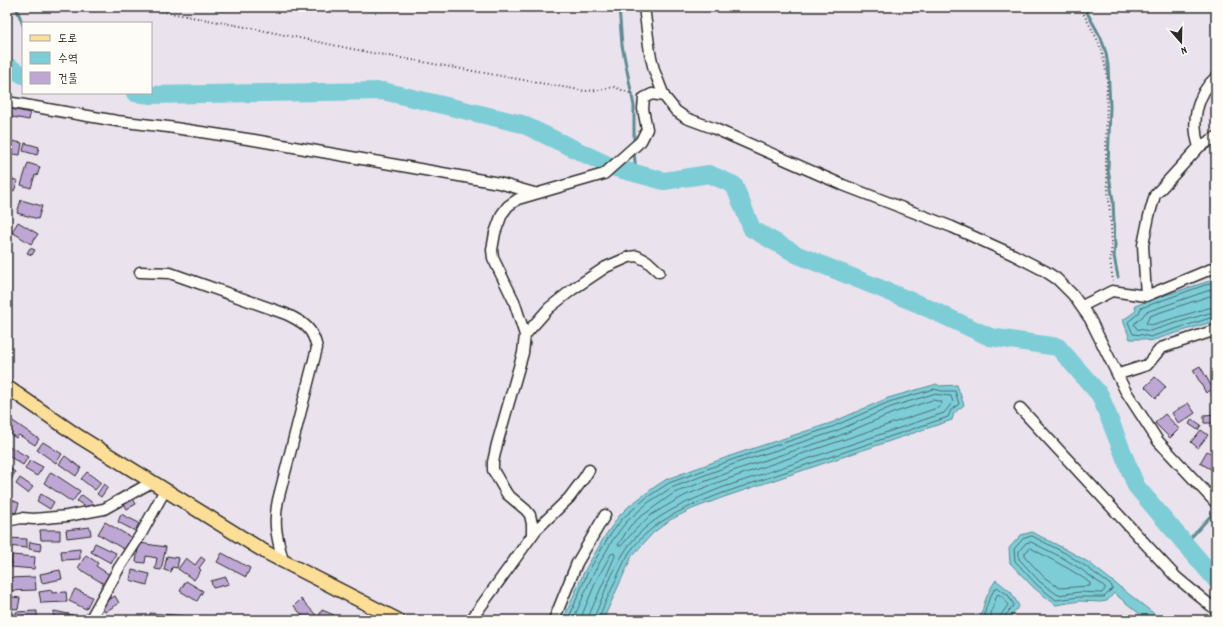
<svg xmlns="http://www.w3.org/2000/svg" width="1223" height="627" font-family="Dekko,'Poor Story',sans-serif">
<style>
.water{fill:#7dcdd7;stroke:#5c8c92}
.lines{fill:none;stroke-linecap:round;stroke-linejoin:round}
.shore{stroke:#4c6c70;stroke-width:1}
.stream{stroke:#5c8c92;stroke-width:3}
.river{stroke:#7dcdd7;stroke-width:18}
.building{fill:#bfa7d5;stroke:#2b2b2b}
.minor-casing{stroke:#2b2b2b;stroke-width:13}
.major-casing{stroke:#2b2b2b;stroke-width:16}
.path{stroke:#2b2b2b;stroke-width:2;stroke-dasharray:1 3;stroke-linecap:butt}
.minor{stroke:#fdfcf7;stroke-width:10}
.major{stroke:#fcde96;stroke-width:13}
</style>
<rect width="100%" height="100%" fill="#eae2ed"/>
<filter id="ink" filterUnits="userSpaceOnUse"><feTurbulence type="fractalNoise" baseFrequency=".025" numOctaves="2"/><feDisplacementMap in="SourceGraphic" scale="8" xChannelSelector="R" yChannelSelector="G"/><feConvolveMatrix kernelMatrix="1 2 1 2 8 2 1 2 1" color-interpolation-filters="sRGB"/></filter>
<g filter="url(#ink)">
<path class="water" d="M1216,279v46h-2l-2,-3 -62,19 -7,-2h-13l-7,-19 13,-9 -1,-5 18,-7z
M937,384l2,2 18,-1 7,20 -10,8 -2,7 -228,77 -32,12 -22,11 -17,13 -21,23 -29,64h-40l21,-48 21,-36 14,-20 10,-10 27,-20 11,-7 69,-25 95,-31 57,-25z
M1032,532l35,18 21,12 74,58h-15l-33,-27 -7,8 -7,1 -20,-1 -24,4 -22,-17 -24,-25 -1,-15 12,-13z
M996,580l15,12 8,14 -11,14h-24l-3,-4c3,-14 7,-25 15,-36z"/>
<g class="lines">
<path class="shore" d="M1216,283l-11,2 -64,23 -2,5 -11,9 5,12 10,1 7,2 60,-19 4,1 2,2
M1216,288l-70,24 -4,5 -8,7 3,5 13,2 59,-18 7,1
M1216,294l-58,19 -8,3 -4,7 5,2 57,-17h8
M933,400l9,2 -2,5 -221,75 -33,13 -13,7 -22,13 -16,15 -14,16 -3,-1 12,-19 9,-8 35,-25 67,-25 95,-31 57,-24z
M1032,536l33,17 20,13 27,20v3l-8,8h-25l-23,3 -19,-15 -22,-24 -1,-12 9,-10z
M1031,542l32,16 19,12 23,17v2l-3,4h-3l-19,-1 -22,3 -18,-13 -21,-23v-8l7,-8z
M1031,548c20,12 41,21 59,35v3l-31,2 -15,-11 -19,-20v-4z
M568,620l19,-46 21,-36 14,-19 24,-21 23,-15 68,-25 95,-31 57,-25 45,-13 8,2h13l4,13 -8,6 -3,7 -225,76c-36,14 -71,27 -94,60 -6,10 -11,22 -16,33 -4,10 -12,23 -14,34
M573,620l19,-44 20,-35 14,-19 23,-20 22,-14 68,-26 95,-30 57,-25 42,-13 18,2 2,6 -9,11 -223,75c-37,15 -74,29 -96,63 -13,20 -21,43 -30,64l-1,5
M580,620l17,-41 14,-25 3,-1 1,3 -25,57 -2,7
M987,620c0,-2 -2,-4 -2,-6 0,-7 7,-23 12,-27l11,8 6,10 -9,11v4
M992,620l-1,-7 6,-18 1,-1 6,4 4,7 -7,10 -1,5"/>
<path class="stream" d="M16,7l7,18
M619,7l3,38 12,61v38
M1084,7l17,31 5,15 2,13 2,40 -2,63 5,32 2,45 -1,10 4,21
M634,151l2,22
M1185,544l31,-34"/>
<path class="river" d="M7,66l16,9
M135,93l16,2 232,-4 139,33 90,43 52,14 45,-7 25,11 18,44 46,26 123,50 69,32 68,10 42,48 36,91 80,94"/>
</g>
<path class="building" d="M7,108l23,5 -1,7 -22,-4z
M7,140l15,3 -2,12 -13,-2z
M25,143l14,4 -2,8 -14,-4z
M28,163l12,4 -3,9 -2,-1 -4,13 -10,-3z
M13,179l5,2 -4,10 -5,-2z
M21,200l21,6 -4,13 -21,-6z
M18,222l20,12 -7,10 -19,-12z
M30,248l5,2 -3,5 -5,-2z
M1200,366l13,23 -7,4 -13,-23z
M1155,377l11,10 -10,11 -11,-11z
M1215,388l1,1v8l-5,-2z
M1188,403l7,10 -16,11 -7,-11z
M1165,414l14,15 -9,9 -15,-15z
M1216,414v9h-12v-8z
M7,417l32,22 -4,6 -16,-10 -3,3 -9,-6z
M1192,419l9,6 -3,5 -9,-6z
M1201,430l7,5 -10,13 -7,-6z
M43,442l19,12 -6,9 -19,-13z
M7,445l21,12 -5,8 -16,-10z
M1207,451l9,5v16l-16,-9z
M65,456l16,12 -5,8 -17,-12z
M30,460l13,7 -6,9 -12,-7z
M7,467l8,5 -4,8 -4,-2z
M51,472l29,19 -8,11 -28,-19z
M87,472l14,11 -6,7 -14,-11z
M20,478l13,9 -5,6 -12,-9z
M104,484l4,3 -7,10 -4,-3z
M41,494l13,8 -4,7 -13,-8z
M82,495l12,9 -4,6 -13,-9z
M7,498l12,5 -3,10 -9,-3z
M133,499l3,5 -9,5 -3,-5z
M121,514l18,9 -4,8 -17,-9z
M105,522l29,17 -7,12 -29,-17z
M90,527l1,8 -24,3 -1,-8z
M40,530h20v10h-19z
M8,538l19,1v9l-19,-2z
M30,542l11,2 -1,7 -11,-2z
M95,543l21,10 -5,10 -20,-11z
M139,543l27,4 -5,23 -6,-1 2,-11 -11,-2 -1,7 -9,-1z
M80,549v10l-18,1 -1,-9z
M222,553l28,15 -4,9 -29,-15z
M12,555l23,2 -1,12 -23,-2z
M86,555l12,8 -2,3 14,9 -6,9 -26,-16z
M167,556l12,2 -2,10 -5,-1 -1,5 -7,-2z
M201,557l4,3 -6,8 2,2 -7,10 -16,-11 8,-11 9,7z
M60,570l2,9 -20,4 -2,-9z
M132,570l18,4 -3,11 -17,-5z
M35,577l1,13 -29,1v-13z
M226,577l3,7 -16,4 -2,-7z
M186,581l17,10 -6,10 -17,-10z
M75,589l17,8 -6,12 -17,-8z
M52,590v3l14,-1 1,10 -26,1 -2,-11z
M7,596l13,2 -2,11 -11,-1z
M115,596l4,7 -14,9 -5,-8z
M301,599l15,16 -5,5h-5l-12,-14z
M322,610l12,5 -3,5h-4l-8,-4z
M37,611v9h-21v-8z
M54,611l19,4 -1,5 -19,-1z
M150,613l35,3v4h-35z"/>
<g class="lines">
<defs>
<path id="minor" d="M644,7l6,46 4,17 10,26 12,15 10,7 27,10 130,57 109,42 62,28 31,16 12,8 16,16 17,24 35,71 33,51 58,62
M7,102l110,19 51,6 86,13 245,43 35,10
M1199,147c-8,-25 -3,-52 17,-70
M140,272l30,1 116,41c17,8 27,14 31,34l-39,152c-5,25 -1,37 5,61
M1146,296l-3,-51 6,-29 6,-21 44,-48 17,-10
M1082,306l30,-15 34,5 70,-29
M525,335l-11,-34 -21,-43 -1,-8 3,-17 7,-19 6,-8 10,-7 86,-25 37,-33 6,-12 -4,-20 1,-11 8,-4 12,2
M1119,374l28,-9 14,-17 55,-18
M1020,408l156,169 40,33
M7,521l14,-3 13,1 33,-3 37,-7 48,-27
M532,535v-11l-2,-9 -4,-5 -19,-16 -14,-24v-8l4,-18 26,-91 2,-18 24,-27 24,-19 33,-22 23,-10 8,-1 10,5 12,11
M90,620l29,-52 22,-34 24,-44
M471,620l65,-90 33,-32 15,-20 5,-8
M554,620l23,-57 28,-48"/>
<path id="major" d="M7,387l71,49 189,117 131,67"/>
</defs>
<use href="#minor" class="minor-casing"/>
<use href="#major" class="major-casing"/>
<path class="path" d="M138,7l113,21 116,24 218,39 14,-1 15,-3 21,8
M1080,7l17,32 6,16 4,23 -1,88 5,59 1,21 -2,13 3,22"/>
<use href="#minor" class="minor"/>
<use href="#major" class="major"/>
</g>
</g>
<rect width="1223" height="627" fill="none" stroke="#fdfcf7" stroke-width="24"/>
<rect x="12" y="12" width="1199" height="603" fill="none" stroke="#2b2b2b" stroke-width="1.5" filter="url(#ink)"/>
<rect x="22" y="22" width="130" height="72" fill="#fdfcf7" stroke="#a9a8a5"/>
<rect x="30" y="35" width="20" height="6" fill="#fcde96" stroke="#a9a8a5"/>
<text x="58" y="42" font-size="12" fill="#2b2b2b">도로</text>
<rect x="30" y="52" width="20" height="12" fill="#7dcdd7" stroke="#a9a8a5"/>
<text x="58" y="62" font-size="12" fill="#2b2b2b">수역</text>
<rect x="30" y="72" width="20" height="12" fill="#bfa7d5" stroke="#a9a8a5"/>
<text x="58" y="82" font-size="12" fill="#2b2b2b">건물</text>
<g transform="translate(1181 42) rotate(160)" stroke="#fdfcf7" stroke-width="3" paint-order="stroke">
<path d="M0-3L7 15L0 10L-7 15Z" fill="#2b2b2b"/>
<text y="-6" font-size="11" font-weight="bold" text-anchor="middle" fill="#2b2b2b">N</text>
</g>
</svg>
